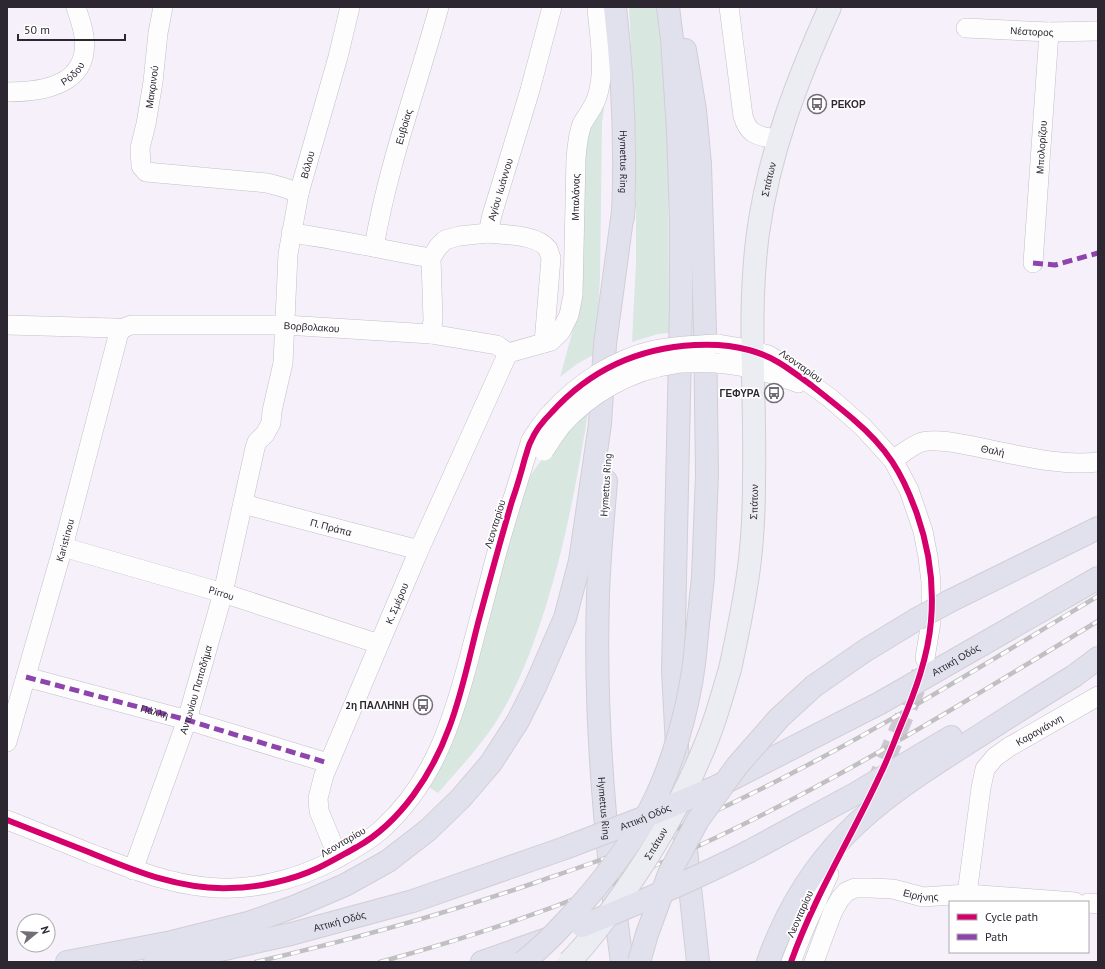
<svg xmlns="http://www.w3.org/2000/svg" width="1105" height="969" font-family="'PT Sans',sans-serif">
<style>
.green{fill:#d8e7e0}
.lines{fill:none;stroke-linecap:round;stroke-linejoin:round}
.minor-tunnel{stroke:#cec8d2;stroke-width:19;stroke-dasharray:19 10;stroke-linecap:butt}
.minor-casing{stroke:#c4bfc8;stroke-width:20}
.major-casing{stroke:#d2ced4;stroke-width:24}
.highway-casing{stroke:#d2ced4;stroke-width:24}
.minor{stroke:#fefdfe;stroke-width:19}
.major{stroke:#ecedf3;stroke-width:22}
.highway{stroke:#e0e1ec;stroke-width:22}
.rail-casing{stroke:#c0bfc1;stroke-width:4.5}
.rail{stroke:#fff;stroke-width:3;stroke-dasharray:9;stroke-linecap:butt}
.minor-bridge-casing{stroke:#c4bfc8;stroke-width:20;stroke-linecap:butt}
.major-bridge-casing{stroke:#d2ced4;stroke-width:24;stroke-linecap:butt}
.highway-bridge-casing{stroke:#d2ced4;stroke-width:24;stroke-linecap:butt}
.minor-bridge{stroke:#fefdfe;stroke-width:19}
.major-bridge{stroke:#ecedf3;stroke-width:22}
.highway-bridge{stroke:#e0e1ec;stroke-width:22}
.quiet{stroke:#8e44ad;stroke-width:5;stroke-dasharray:10 5;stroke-linecap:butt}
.cycleway-casing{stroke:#fff;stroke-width:8}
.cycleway{stroke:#d6006c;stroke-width:6}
.labels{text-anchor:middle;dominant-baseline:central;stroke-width:3.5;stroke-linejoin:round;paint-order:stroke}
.street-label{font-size:10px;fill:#2d2731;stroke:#fff}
.poi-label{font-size:10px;font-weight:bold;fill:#2d2731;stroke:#fff;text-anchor:end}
</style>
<rect width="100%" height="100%" fill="#f6f0fa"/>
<path class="green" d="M629,7h28l11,116 1,210 -11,1 -26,8 4,-79v-121z
M606,93l-4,30 -2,155 -5,76 -18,10 -17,13 11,-40 7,-31 4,-137 6,-35z
M589,407c-11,68 -23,135 -44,202 -13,40 -28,81 -51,116 -17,25 -37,46 -56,68l-15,-10 94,-279 15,-31 19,-26z"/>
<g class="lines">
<path class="minor-tunnel" d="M874,787l41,-96 6,-19"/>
<defs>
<g id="minor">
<path d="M163,7l-5,26 -5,49 -7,42 -6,24 1,18 5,6 121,11 15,4 17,6"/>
<path d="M729,7l14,109c6,21 16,19 35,24"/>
<path id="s1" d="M966,28l83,4 49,-1"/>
<path id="s2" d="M7,92c36,0 83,-7 77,-55 -1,-10 -5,-20 -8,-30"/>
<path d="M291,233c47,6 93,17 140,25"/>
<path d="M488,233c17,2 49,1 60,16 1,3 2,7 3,9l-7,85"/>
<path id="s3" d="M374,247c14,-82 43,-160 65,-240"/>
<path id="s4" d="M1033,263l16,-231"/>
<path d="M7,325l107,3 7,1"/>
<path id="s5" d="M431,334l2,-14 -2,-62 7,-11 7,-7 14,-4 29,-3 4,-18 38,-125 22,-83"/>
<path d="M718,344l24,4 26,7 12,7 50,36 33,29 30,33 16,30 14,41 5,26 3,25v40l-6,36"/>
<path id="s6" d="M508,353l43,-12 10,-10 8,-16 4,-20 3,-137c1,-12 2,-23 6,-34 5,-9 12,-17 15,-27 9,-27 2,-62 0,-90"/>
<path d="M716,363c29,2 56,10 82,20"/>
<path id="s7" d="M893,460c9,-6 19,-15 29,-18 16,-5 53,5 70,8 34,7 71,16 106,12"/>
<path id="s8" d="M243,504l176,46"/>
<path id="s9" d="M63,547l160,46 156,51"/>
<path id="s10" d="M26,677l161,43 141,43"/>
<path id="s11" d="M7,742l56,-195 55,-211 3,-7 10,-4h154l146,9 66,11 11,8"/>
<path d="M7,820c28,11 56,22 85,34 37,14 74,29 114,33 43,5 90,-7 128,-27 16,-9 34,-18 48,-31 52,-47 71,-109 88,-174 7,-28 15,-56 22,-84 11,-44 26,-88 39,-131"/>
<path id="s12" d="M338,857l-19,-46 -1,-13 6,-23 95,-225 89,-197"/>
<path id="s13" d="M133,870l54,-150 36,-127 32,-145 2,-6 8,-8 6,-11 1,-12 11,-48 5,-109 11,-61 39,-136 12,-50"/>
<path id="s14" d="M967,894l14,-106 4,-19 10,-12 14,-10 89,-51"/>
<path d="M1088,903l10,1"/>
<path d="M791,962l14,-35 24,-53"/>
<path id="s15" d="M814,962l19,-51 7,-12 6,-7 9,-4h15l23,1 30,8 44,-3 108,8"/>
</g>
<g id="major">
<path id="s16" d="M730,669c8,-37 16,-73 20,-110 3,-26 4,-53 4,-79 2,-82 -7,-165 4,-247 11,-80 39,-153 72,-226"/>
</g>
<g id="highway">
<path id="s17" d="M615,7c8,70 11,140 8,210"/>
<path d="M668,7l4,32 6,92 3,90v84l-8,366 6,113 19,178"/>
<path d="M685,50l10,60 5,54 5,166 2,144 -4,103 -4,38"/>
<path id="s18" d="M606,481c-3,38 -7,77 -8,115 -4,122 7,245 24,366"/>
<path d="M950,601l148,-73"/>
<path d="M814,686l52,-36 51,-31"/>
<path id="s19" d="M720,785l160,-82 218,-125"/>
<path d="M750,851l105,-57 96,-57"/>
<path d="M67,962l105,-20 76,-19 48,-17 49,-21 43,-24 40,-31 33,-32 30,-35 27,-42 17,-34 30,-69 15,-57 20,-137 5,-80 19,-140"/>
<path id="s20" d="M155,962l47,-8 89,-20 122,-33 152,-53"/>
<path d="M482,962l68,-24"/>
<path d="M768,962c17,-48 43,-92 78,-128 32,-33 72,-59 111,-84 39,-25 78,-50 117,-74l24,-18"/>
</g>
</defs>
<use href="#minor" class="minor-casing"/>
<use href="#major" class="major-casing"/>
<use href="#highway" class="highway-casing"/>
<use href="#minor" class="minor"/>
<use href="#major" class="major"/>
<use href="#highway" class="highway"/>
<defs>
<path id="rail" d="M256,962c95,-22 189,-48 281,-80 29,-10 59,-20 87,-31 167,-67 321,-162 474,-255
M380,962c100,-27 199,-61 294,-105 148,-66 286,-152 424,-236"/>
</defs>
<use href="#rail" class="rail-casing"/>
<use href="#rail" class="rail"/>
<defs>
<path id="minor-bridge" d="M531,440c6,-9 12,-19 20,-27 27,-30 64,-54 103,-63 21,-4 43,-5 64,-6
M544,451c5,-8 11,-17 17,-25 28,-32 70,-56 113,-62 14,-2 28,-1 42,-1"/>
<g id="major-bridge">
<path id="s21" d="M569,962c20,-20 36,-43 53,-67 34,-48 64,-101 86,-157 9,-22 15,-46 22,-69"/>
</g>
<g id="highway-bridge">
<path d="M917,619l33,-18"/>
<path id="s22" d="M565,848l78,-30 77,-33"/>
<path d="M582,926c57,-23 113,-47 168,-75"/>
<path d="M523,962c21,-16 40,-37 58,-57 26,-30 51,-62 69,-96 22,-42 38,-99 44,-145 2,-16 3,-33 5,-49"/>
<path d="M639,962l8,-28 22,-60 29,-54 39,-54 42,-48 35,-32"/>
</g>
</defs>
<use href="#minor-bridge" class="minor-bridge-casing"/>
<use href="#major-bridge" class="major-bridge-casing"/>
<use href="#highway-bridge" class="highway-bridge-casing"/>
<use href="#minor-bridge" class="minor-bridge"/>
<use href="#major-bridge" class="major-bridge"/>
<use href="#highway-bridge" class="highway-bridge"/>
<path class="quiet" d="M1033,263l22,2 43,-12
M26,677l161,43 141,43"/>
<defs>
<path id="cycleway" d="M7,820c28,11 56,22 84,33 44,18 90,37 139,35 27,0 63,-8 88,-20 13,-6 26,-14 39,-21 44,-25 75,-73 92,-119 13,-34 20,-70 29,-105 11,-41 22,-81 34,-122 5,-14 9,-28 13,-43 2,-5 3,-12 6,-17 4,-10 13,-21 21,-29 38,-42 87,-64 143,-67 18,-1 36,0 54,5 26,7 40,19 62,35 14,11 28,22 42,34 34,29 49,53 64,95 12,34 17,72 14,107 -3,36 -16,71 -30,104 -7,17 -13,34 -21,50 -29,63 -66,122 -89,187"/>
</defs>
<use href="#cycleway" class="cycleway-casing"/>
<use href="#cycleway" class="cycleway"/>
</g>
<defs>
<symbol id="bus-ring" viewBox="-11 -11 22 22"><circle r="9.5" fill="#fff" stroke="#736d77" stroke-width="1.5"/><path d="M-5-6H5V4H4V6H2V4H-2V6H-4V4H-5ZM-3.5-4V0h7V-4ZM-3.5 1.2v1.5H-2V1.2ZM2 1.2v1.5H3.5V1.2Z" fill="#736d77"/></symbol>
</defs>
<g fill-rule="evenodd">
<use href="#bus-ring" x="806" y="93" width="22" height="22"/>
<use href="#bus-ring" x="763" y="382" width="22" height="22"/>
<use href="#bus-ring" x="412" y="694" width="22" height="22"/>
</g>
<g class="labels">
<g class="street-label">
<text stroke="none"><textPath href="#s1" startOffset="66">Νέστορος</textPath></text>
<text stroke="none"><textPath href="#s2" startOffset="70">Ρόδου</textPath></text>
<text transform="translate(152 87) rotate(-82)">Μακρινού</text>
<text stroke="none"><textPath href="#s3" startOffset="124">Ευβοίας</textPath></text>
<text stroke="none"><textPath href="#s4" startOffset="116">Μπολορίζου</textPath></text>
<text stroke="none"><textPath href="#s17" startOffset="155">Hymettus Ring</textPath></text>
<text stroke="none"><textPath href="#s13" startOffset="732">Βόλου</textPath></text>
<text stroke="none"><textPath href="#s16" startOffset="493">Σπάτων</textPath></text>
<text stroke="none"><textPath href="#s5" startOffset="188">Αγίου Ιωάννου</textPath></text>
<text stroke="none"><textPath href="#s6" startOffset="195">Μπαλάνας</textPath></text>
<text stroke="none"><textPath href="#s11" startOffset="620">Βορβολακου</textPath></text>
<text transform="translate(801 366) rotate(35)">Λεονταρίου</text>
<text stroke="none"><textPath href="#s7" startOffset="106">Θαλή</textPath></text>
<text transform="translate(606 485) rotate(-86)">Hymettus Ring</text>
<text stroke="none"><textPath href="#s16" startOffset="169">Σπάτων</textPath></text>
<text transform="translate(495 524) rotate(-73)">Λεονταρίου</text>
<text stroke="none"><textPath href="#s8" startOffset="91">Π. Πράπα</textPath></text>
<text stroke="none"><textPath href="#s11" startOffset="210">Karistinou</textPath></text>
<text stroke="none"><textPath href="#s9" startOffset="165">Pirrou</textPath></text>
<text stroke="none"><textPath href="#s12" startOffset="273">Κ. Σμέρου</textPath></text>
<text stroke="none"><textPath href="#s19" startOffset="267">Αττική Οδός</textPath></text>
<text stroke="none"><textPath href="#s13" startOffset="191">Αντωνίου Παπαδήμα</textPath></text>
<text stroke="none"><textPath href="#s10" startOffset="133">Πάλλη</textPath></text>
<text stroke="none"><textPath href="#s14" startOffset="194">Καραγιάννη</textPath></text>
<text stroke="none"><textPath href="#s18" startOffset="328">Hymettus Ring</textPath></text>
<text stroke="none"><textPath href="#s22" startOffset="86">Αττική Οδός</textPath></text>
<text transform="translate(343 842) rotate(-30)">Λεονταρίου</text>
<text stroke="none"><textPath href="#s21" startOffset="147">Σπάτων</textPath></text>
<text stroke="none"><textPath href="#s15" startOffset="154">Ειρήνης</textPath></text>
<text transform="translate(800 914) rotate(-66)">Λεονταρίου</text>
<text stroke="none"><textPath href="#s20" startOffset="189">Αττική Οδός</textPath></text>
</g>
<g class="poi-label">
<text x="831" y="104" text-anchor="start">ΡΕΚΟΡ</text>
<text x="760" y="393">ΓΕΦΥΡΑ</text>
<text x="409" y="705">2η ΠΑΛΛΗΝΗ</text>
</g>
</g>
<rect width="1105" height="969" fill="none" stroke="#2d2731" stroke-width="16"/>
<rect x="949" y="901" width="140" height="52" fill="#ffffff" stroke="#aba9ad"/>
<rect x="957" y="914" width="20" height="6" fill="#d6006c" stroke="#aba9ad"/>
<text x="985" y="921" font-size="12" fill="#2d2731">Cycle path</text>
<rect x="957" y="934" width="20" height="6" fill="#8e44ad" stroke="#aba9ad"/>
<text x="985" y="941" font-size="12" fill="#2d2731">Path</text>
<g transform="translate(36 933) rotate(72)"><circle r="19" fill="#ffffff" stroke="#aba9ad"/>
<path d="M0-3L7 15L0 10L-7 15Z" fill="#736d77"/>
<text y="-6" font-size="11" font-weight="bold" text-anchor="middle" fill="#2d2731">N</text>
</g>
<path d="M18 34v6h107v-6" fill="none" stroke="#2d2731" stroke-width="2"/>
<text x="24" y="34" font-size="12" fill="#2d2731" stroke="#ffffff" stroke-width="3" paint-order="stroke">50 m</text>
</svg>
